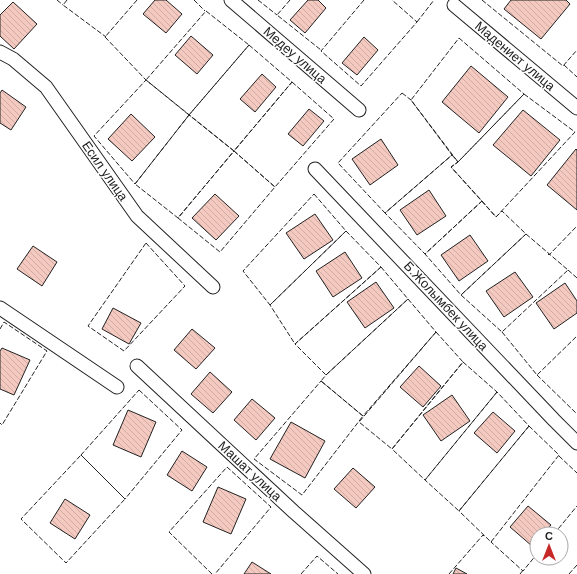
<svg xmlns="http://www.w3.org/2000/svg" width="577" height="574" font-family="Arial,sans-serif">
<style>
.building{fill:url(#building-back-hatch);stroke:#222}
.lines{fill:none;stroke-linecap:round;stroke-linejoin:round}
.minor-casing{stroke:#222;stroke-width:15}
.minor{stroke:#fff;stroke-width:13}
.fence{stroke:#222;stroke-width:1;stroke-dasharray:5 2;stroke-linecap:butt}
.labels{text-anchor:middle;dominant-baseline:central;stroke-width:3;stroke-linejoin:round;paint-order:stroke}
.street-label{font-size:13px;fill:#222;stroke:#fff}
</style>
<defs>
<pattern id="building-back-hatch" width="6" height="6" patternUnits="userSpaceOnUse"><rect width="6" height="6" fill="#f3c9c0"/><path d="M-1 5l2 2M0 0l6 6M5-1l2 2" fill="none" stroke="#d0aca5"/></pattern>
</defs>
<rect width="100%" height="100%" fill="#fff"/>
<path class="building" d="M155,0h11l16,14 -16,19 -23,-19z
M308,0h10l8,8 -21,25 -15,-13z
M511,0h55l4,4 -29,35 -37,-30z
M13,2l24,22 -23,25 -14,-13v-21z
M191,36l22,19 -16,19 -22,-19z
M364,37l14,13 -21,25 -15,-12z
M471,66l37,31 -29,36 -37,-31z
M262,74l14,13 -21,25 -15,-13z
M2,90l24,17 -15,23 -11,-7v-30z
M309,109l15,12 -21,25 -15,-12z
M523,110l37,30 -29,36 -38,-31z
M131,114l24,23 -23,24 -24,-22z
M381,139l17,26 -28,20 -18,-26z
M576,149l1,1v60l-30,-25z
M429,190l17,26 -29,19 -17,-25z
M215,194l24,22 -23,24 -24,-22z
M315,214l18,26 -29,19 -18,-26z
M470,235l18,26 -29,20 -18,-26z
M33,246l24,16 -15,24 -25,-17z
M345,252l17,26 -29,19 -17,-26z
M515,272l18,25 -29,20 -18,-26z
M376,282l18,26 -29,20 -18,-26z
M565,283l12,18v12l-23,16 -18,-26z
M113,308l28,15 -12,21 -27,-15z
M192,329l23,19 -19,21 -22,-19z
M2,348l28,12 -16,35 -14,-6v-38z
M419,366l22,20 -18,21 -23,-20z
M210,372l22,20 -19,21 -22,-19z
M452,395l18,26 -29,20 -18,-26z
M252,399l23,19 -19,22 -22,-20z
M128,410l28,12 -15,35 -28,-12z
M493,412l22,19 -18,22 -23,-20z
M291,422l34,19 -20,37 -35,-19z
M182,451l25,16 -15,24 -25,-16z
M353,468l22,19 -19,21 -22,-19z
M218,487l28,12 -15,35 -28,-12z
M65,499l25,16 -15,24 -25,-16z
M528,506l23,19 -8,9h-6v7l-5,5 -22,-19z
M252,562l19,12h-27z
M456,568l11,6h-14z"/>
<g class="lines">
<defs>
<path id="minor" d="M231,0l128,110
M454,5l123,103
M0,52l13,7 33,28 91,129 76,71
M315,169l239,251 23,23
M0,308l117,79
M137,366l157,146 70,62"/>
</defs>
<use href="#minor" class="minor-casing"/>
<use href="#minor" class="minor"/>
<path class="fence" d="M57,0l6,5
M67,0l-4,5 43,32
M137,0l-32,37 41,43
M194,0l11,11
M258,0l19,15
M290,0l-13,15 44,35
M364,0l-43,51 40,35 56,-64 -25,-22
M482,0l81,66 14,-16
M206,11l43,34 -60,70 -43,-35z
M417,22l17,-22
M459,38l65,56 -66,68 -47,-62z
M249,45l43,37 -58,69 -45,-36z
M564,65l13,12
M292,82l42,37 -59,68 -41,-36z
M402,93l9,7 41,55 -67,58 -47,-50z
M524,94l51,38 -79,85 -45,-50 7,-5z
M189,115l-54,69 -41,-48 52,-56 88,71 -56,67 -43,-34 54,-69
M234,151l41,36 -55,65 -42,-34z
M452,155l6,7 -7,5 31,34 -57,53 -40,-41z
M314,194l32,37 -76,74 -27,-34z
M482,201l14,16 6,-6 24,23 -65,61 -36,-41z
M346,231l35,36 -86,77 -25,-39z
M526,234l42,36 -66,62 -41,-37z
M146,243l39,43 -61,65 -36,-25z
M548,254l1,1 28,-29
M381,267l27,32 -82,76 -31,-31z
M568,270l9,8
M408,299l28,33 -73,84 -42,-35 5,-6z
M0,329l4,-7 43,29 -45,74 -2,-2
M436,332l27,30 -71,87 -33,-27z
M502,332l35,43 40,-39
M537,375l40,39
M321,381l42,35 -61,79 -48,-36z
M139,390l43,40 -57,69 -44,-44z
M497,392l-72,88 34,31 70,-85 -32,-34 -34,-30 -71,87 33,31 72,-88
M529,426l30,29 -68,87 -32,-31z
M81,455l44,44 -59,64 -45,-44z
M559,456l18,17
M554,534l23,-28
M492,541l-1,1 32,29 14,-17
M212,574l-43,-42 58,-65 44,40 -56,67
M301,574l16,-18 21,18
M449,574l34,-39 1,1
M520,574l4,-5
M569,574l8,-9"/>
</g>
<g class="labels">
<g class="street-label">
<text transform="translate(295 55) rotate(41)">Медеу улица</text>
<text transform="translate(515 56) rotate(40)">Мадениет улица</text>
<text transform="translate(105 171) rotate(55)">Есил улица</text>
<text transform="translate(446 306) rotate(47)">Б.Жолымбек улица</text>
<text transform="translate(250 471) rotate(43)">Машат улица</text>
</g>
</g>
<g transform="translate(549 546)"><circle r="19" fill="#ffffff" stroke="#a7a7a7"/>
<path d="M0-3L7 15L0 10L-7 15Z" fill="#c62828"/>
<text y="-6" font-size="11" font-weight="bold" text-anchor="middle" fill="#222222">С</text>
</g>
</svg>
